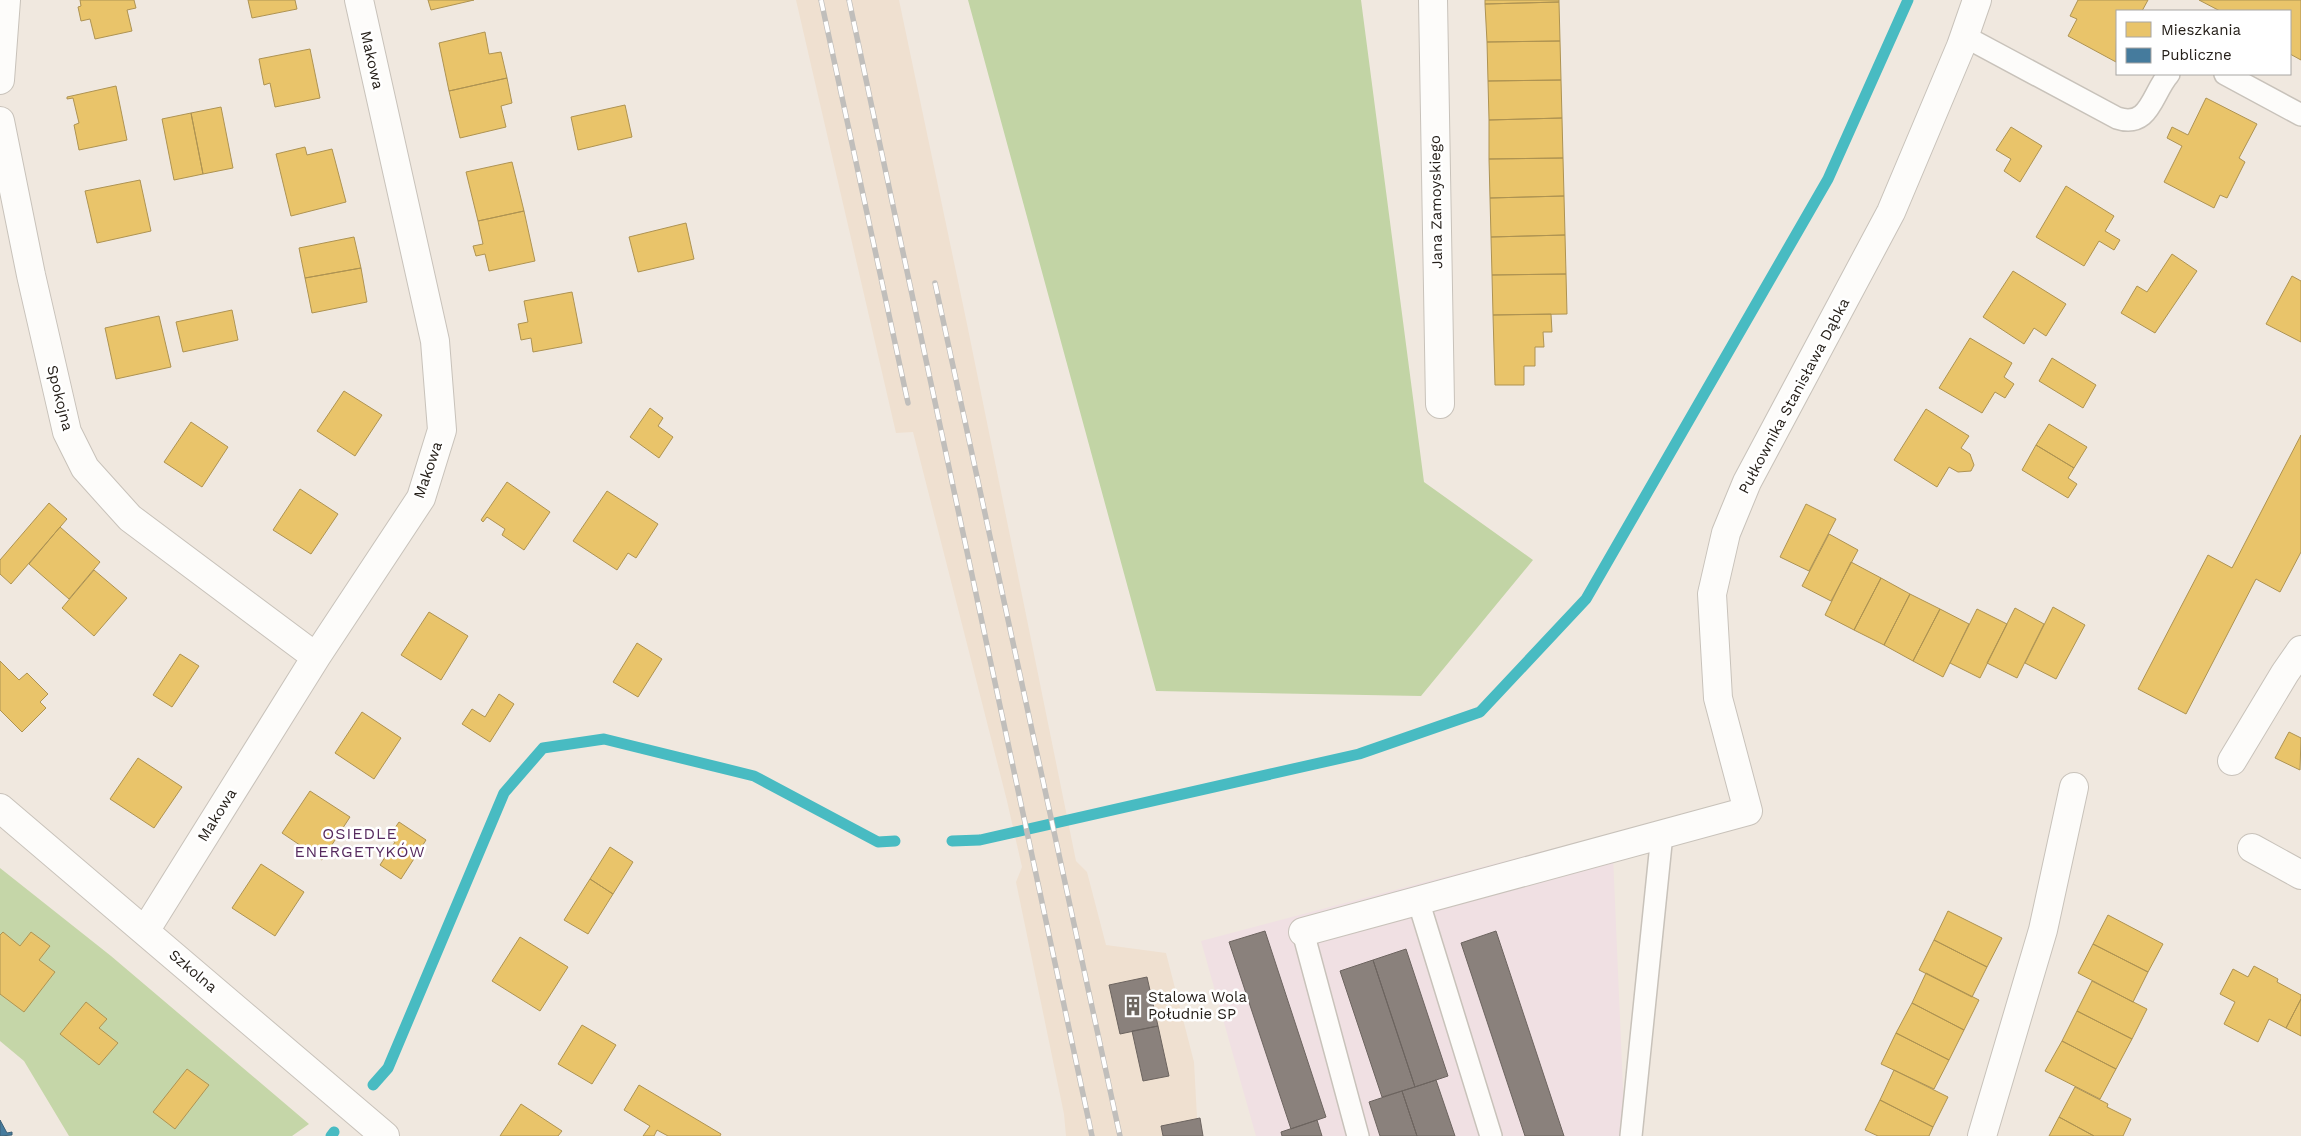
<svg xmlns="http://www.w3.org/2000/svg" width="2301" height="1136" font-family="'Work Sans',sans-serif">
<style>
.built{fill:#efe0d0}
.industrial{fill:#f0e0e3}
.green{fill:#c5d6a8}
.forest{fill:#c2d4a5}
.homes{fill:#e9c46a;stroke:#ae9352}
.public{fill:#457b9d;stroke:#3c6076}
.industry{fill:#8a817c;stroke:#6c645f}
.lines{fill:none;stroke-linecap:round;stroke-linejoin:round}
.stream{stroke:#48bbc2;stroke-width:11}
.lane-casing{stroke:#c8c2ba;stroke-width:24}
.street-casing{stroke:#c8c2ba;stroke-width:30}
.lane{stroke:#fdfcfa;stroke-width:21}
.street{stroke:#fdfcfa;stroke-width:28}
.rail-casing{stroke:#c0bebb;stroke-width:5.5}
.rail{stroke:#fff;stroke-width:4;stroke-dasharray:11;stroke-linecap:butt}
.labels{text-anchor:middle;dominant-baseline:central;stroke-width:5;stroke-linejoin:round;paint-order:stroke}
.street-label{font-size:15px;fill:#26201a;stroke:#fff}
.poi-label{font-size:15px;fill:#26201a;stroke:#fff;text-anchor:start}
.neighbourhood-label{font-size:16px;letter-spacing:1px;fill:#572b5f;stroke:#fff}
</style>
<rect width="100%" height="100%" fill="#f0e8df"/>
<path class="built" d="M796,0h103l68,324 109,537 11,11 19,73 60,8 28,109 4,74h-132l-2,-22 -48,-232 6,-15 -15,-66 -94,-369 -17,1z"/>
<path class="industrial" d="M1612,833l13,303h-369l-55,-195z"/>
<path class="green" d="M0,868l111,88 198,168 -17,12h-223l-45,-75 -24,-20z"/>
<path class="forest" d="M968,0h393l63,482 109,78 -112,136 -265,-5z"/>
<path class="homes" d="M80,0h54l2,8 -9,2 5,21 -37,8 -5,-20 -9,2 -3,-14 3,-1z
M248,0h47l2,9 -45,9z
M428,0h46l-43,10z
M1485,0h74v2l-74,2z
M2078,0h70l-6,11h-25l-1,51 -48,-26 9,-17 -7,-3z
M2199,0h102v60l-11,-6v-43h-70z
M1559,2l1,39 -73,1 -2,-38z
M485,32l4,22 12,-2 6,26 -58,13 -10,-48z
M1560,41l1,39 -73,1 -1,-39z
M310,49l10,49 -45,9 -5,-24 -6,2 -5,-26z
M507,78l5,25 -11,3 5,21 -46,11 -11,-47z
M1561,80l1,38 -73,2 -1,-39z
M116,86l11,54 -48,10 -5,-25 5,-2 -6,-25 -6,1v-2z
M2206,98l51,26 -18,34 6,4 -18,36 -7,-3 -6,13 -50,-26 18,-36 -15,-8 5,-11 16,8z
M625,105l7,32 -54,13 -7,-33z
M221,107l12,61 -30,6 -12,-61z
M191,113l12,61 -29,6 -12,-61z
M1562,118l1,40 -74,1v-39z
M2011,127l31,19 -22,36 -16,-11 7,-12 -15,-9z
M305,147l2,8 25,-6 14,53 -55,14 -15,-62z
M1563,158l1,38 -74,2 -1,-39z
M512,162l12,49 -46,10 -12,-49z
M140,180l11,51 -54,12 -12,-52z
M2066,186l48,30 -9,15 15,9 -6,10 -15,-9 -15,25 -48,-29z
M1564,196l1,39 -74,2 -1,-39z
M524,211l11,50 -46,10 -4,-17 -9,2 -3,-10 10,-2 -5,-23z
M686,223l8,36 -56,13 -9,-35z
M1565,235l1,39 -74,1 -1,-38z
M354,237l7,31 -56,10 -6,-30z
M2172,254l25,17 -42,62 -34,-20 16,-27 10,6z
M361,268l6,34 -55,11 -7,-35z
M2013,271l53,33 -20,32 -12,-8 -10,16 -41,-27z
M1566,274l1,40 -74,1 -1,-40z
M2292,276l9,5v61l-35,-18z
M572,292l10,51 -49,9 -2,-14 -10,2 -3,-16 10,-2 -4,-21z
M232,310l6,30 -55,12 -7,-30z
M1551,314l1,18h-9l1,15h-9v19h-11v19h-29l-2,-70z
M159,316l12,51 -55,12 -11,-51z
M1970,338l42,25 -8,14 10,7 -9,14 -10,-6 -13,21 -43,-25z
M2052,358l44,27 -13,23 -44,-27z
M344,391l38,24 -27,41 -38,-25z
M650,408l13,10 -5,8 15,11 -14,21 -29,-21z
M1926,409l43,27 -8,12 9,6 4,11 -3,6 -13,1 -9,-5 -12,20 -43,-27z
M191,422l37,25 -26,40 -38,-25z
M2049,424l38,23 -13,21 -38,-23z
M2301,435v117l-21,40 -24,-13 -70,135 -48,-25 70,-134 24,13z
M2036,445l38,23 -6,10 9,6 -9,14 -46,-28z
M507,482l43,30 -26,38 -22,-15 3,-6 -18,-12 -4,5 -2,-2z
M300,489l38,25 -27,40 -38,-24z
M607,491l51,33 -22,34 -8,-5 -11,17 -44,-29z
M49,503l18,16 -56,65 -11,-10v-14z
M1806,504l30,15 -27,52 -29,-14z
M60,527l40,35 -31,37 -40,-35z
M1829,534l29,16 -27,51 -29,-15z
M1851,562l30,16 -27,52 -29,-15z
M94,570l33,28 -33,38 -32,-28z
M1881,578l29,16 -26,51 -30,-15z
M1910,594l30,15 -27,52 -29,-16z
M2053,607l32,18 -29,54 -31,-16z
M2015,608l29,16 -27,54 -30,-15z
M1940,609l29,15 -26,53 -30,-16z
M1977,609l30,15 -27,54 -30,-15z
M429,612l39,24 -27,44 -40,-25z
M637,643l25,16 -24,38 -25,-15z
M180,654l19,12 -27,41 -19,-12z
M0,661l19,19 8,-7 21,21 -8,8 6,6 -24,24 -22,-22z
M499,694l15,10 -24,38 -28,-18 10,-15 13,8z
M362,712l39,26 -27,41 -39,-26z
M2289,732l12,6 -1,32 -25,-12z
M138,758l44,29 -28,41 -44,-29z
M310,791l40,26 -28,43 -40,-27z
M399,822l27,18 -25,39 -21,-14 15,-23 -7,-4z
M610,847l23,15 -20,32 -23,-15z
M261,864l43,28 -29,44 -43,-28z
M590,879l23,15 -25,40 -24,-14z
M1948,911l54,27 -15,29 -53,-27z
M2108,915l55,29 -15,28 -55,-28z
M3,932l17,14 11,-14 19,14 -11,14 16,12 -31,40 -24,-18v-59z
M520,937l48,30 -28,44 -48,-30z
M1934,940l53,27 -15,30 -53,-27z
M2093,944l55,28 -15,30 -55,-29z
M2254,966l24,13 -1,3 24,13v4l-15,29 -17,-9 -11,23 -34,-18 11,-22 -15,-8 13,-25 15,8z
M1926,973l53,27 -15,30 -52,-27z
M2092,981l55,28 -15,30 -55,-28z
M2301,999v37l-15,-8z
M86,1002l21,17 -8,9 19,15 -19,22 -39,-31z
M1912,1003l52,27 -15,30 -53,-27z
M2077,1011l55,28 -16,30 -54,-28z
M582,1025l34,20 -24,39 -34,-20z
M1896,1033l53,27 -15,29 -53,-25z
M2062,1041l54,28 -16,30 -55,-28z
M187,1069l22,16 -34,44 -22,-17z
M1894,1070l54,27 -15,30 -53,-27z
M639,1085l82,49 -1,2h-52l-11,-6 -3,6h-11l7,-10 -26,-16z
M2075,1087l33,17 -1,3 24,12 -8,17h-29l-35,-19z
M1880,1100l53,27 -4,9h-51l-13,-6z
M521,1104l41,27 -4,5h-58z
M2059,1117l35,19h-45z"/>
<path class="public" d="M0,1120l7,13 5,-1v3l-12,1z"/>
<path class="industry" d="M1265,931l61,186 -35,12 -62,-187z
M1496,931l68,205h-39l-64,-193z
M1406,949l42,127 -33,11 -42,-127z
M1373,960l42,127 -33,10 -42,-126z
M1147,977l11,49 -38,8 -11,-49z
M1158,1026l11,50 -26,5 -11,-50z
M1436,1080l19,56h-38l-15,-45z
M1402,1091l15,45h-37l-11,-34z
M1200,1118l3,18h-40l-2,-10z
M1317,1120l5,16h-40l-1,-4z"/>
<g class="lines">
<path class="stream" d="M952,841l28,-1 379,-86 121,-42 106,-113 242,-420 80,-179
M373,1085l15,-17 116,-275 39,-45 61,-9 150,37 124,66 17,-1
M331,1136l3,-4"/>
<defs>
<path id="lane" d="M1964,36l153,82c33,11 35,-25 52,-44
M2225,74l76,41
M1418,900l73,236
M1303,932l55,204
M1631,1136l31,-302"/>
<path id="street" d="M1433,0l7,404
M0,80l6,-80
M0,121l31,154 36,157 18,36 45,50 186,139
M2232,761l53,-88 16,-23
M0,808l385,328
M2252,848l49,27
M145,931l171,-274 105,-159 21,-68 -7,-89 -76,-341
M1303,932l445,-121 -30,-113 -6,-104 14,-61 21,-51 144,-270 70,-166 16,-46
M1982,1136l61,-206 31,-143"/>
</defs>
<use href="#lane" class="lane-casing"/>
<use href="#street" class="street-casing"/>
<use href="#lane" class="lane"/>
<use href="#street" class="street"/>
<defs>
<path id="rail" d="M821,0l87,403
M849,0l243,1136
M935,283l185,853"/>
</defs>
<use href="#rail" class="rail-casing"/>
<use href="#rail" class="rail"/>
</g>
<defs>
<symbol id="building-bare" viewBox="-9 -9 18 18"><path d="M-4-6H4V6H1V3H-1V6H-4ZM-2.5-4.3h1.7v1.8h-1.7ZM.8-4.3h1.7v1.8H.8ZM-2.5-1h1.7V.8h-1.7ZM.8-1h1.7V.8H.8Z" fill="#6d665f" stroke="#fff" stroke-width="2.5" paint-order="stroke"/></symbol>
</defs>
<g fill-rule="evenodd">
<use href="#building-bare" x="1119" y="992" width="28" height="28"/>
</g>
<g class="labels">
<g class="street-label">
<text transform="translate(372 60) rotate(77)">Makowa</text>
<text transform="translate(1436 202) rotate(-91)">Jana Zamoyskiego</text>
<text transform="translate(1794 396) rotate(-62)">Pułkownika Stanisława Dąbka</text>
<text transform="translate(60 398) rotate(76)">Spokojna</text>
<text transform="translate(428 470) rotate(-71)">Makowa</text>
<text transform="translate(217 815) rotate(-58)">Makowa</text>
<text transform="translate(193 971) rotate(40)">Szkolna</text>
</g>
<g class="poi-label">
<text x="1148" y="997">Stalowa Wola<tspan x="1148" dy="17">Południe SP</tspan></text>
</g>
<g class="neighbourhood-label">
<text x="360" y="833">OSIEDLE<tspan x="360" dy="18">ENERGETYKÓW</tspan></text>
</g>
</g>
<rect x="2116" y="10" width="175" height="65" fill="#ffffff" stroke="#a8a6a3"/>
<rect x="2126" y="22" width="25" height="15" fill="#e9c46a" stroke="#a8a6a3"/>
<text x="2161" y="35" font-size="15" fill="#26201a">Mieszkania</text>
<rect x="2126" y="48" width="25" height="15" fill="#457b9d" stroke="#a8a6a3"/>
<text x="2161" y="60" font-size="15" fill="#26201a">Publiczne</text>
</svg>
